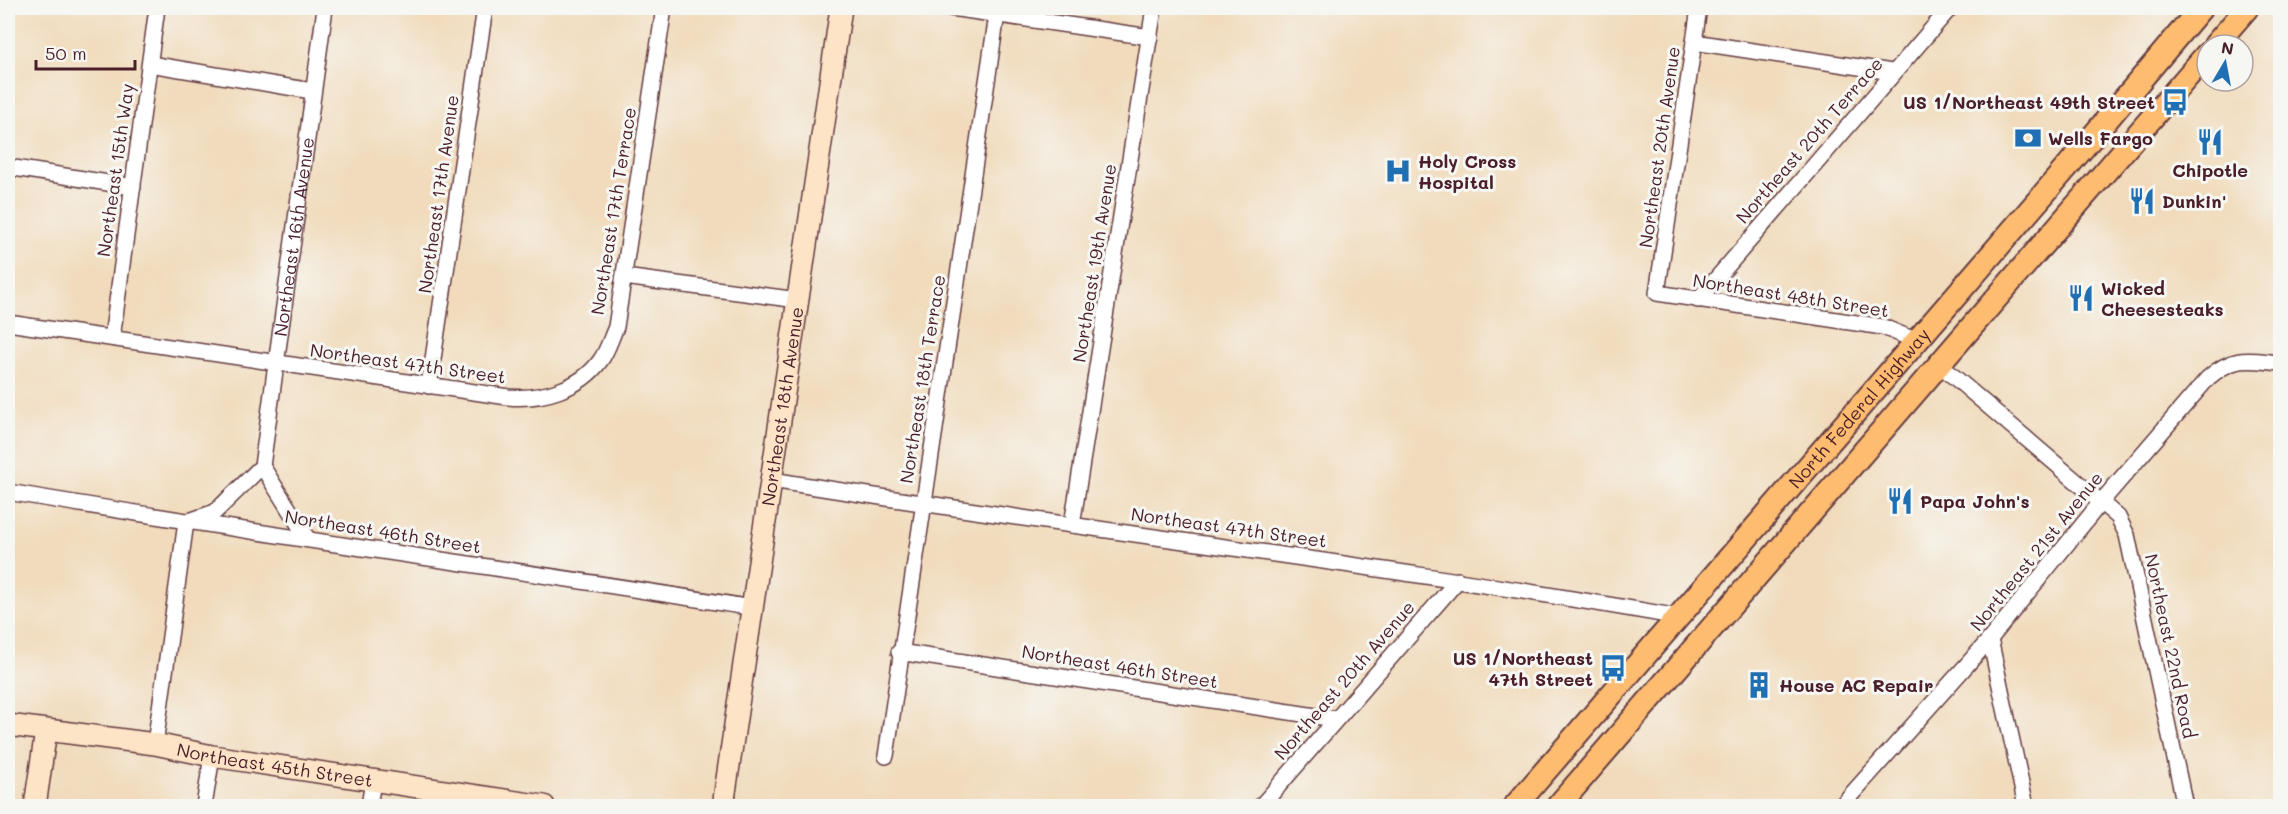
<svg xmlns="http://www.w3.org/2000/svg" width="2288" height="814" font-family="Mali,sans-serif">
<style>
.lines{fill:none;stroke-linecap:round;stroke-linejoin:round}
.street-casing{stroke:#633b41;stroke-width:18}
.secondary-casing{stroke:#633b41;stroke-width:24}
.primary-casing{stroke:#633b41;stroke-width:26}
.street{stroke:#fff;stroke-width:15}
.secondary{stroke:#fee4c6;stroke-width:21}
.primary{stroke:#fdbc70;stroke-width:22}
.labels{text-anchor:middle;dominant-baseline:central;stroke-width:6;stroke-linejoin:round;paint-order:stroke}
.poi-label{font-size:18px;font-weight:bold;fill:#4a1f2b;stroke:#f6f6f2;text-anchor:start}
.street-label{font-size:18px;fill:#4a1f2b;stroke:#f6f6f2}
</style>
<rect width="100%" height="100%" fill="#f6f6f2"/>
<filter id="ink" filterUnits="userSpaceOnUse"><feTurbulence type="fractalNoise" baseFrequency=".0167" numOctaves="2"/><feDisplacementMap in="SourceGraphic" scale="12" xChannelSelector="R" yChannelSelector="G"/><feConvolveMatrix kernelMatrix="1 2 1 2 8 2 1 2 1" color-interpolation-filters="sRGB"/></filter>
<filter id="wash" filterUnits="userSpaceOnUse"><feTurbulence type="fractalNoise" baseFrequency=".008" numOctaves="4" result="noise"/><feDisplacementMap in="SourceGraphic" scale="24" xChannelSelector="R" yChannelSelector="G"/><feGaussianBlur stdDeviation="1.35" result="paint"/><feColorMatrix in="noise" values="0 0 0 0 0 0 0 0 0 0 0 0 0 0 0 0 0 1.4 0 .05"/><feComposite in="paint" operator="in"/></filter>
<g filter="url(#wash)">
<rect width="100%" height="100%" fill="#f1dbbc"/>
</g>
<g filter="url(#ink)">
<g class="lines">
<defs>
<g id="street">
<path d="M951,8l199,29"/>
<path d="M1699,8l-42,285 226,34 34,14"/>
<path d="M1694,42l198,30"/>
<path d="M150,64l162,27"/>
<path d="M8,167l125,20"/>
<path d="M624,277l174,23"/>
<path d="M1698,300l252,-292"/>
<path d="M8,323l500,74c33,3 72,-8 92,-36 7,-9 11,-23 16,-34l48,-319"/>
<path d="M112,338l45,-330"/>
<path d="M1939,364l179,153 9,18 58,271"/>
<path d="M429,386l56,-378"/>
<path d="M262,466l45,72"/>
<path d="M772,480c302,49 606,84 907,137"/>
<path d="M8,492c247,42 497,76 745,116"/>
<path d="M1072,525l82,-517"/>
<path d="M1990,639l36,167"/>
<path d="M899,652l436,67"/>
<path id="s1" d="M155,744l31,-222 29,-10 47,-46 63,-458"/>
<path d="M886,756l112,-748"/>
<path d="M204,806l8,-50"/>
<path d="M369,806l4,-25"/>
<path d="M1261,806l197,-226"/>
<path d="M1841,806l149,-167 111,-137 107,-124c26,-23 40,-18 72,-15"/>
</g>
<g id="secondary">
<path id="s2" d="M8,725l147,19 57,12 332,50"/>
<path d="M35,806l11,-75"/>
<path id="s3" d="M723,806l118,-798"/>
</g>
<g id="primary">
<path d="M2215,45l32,-37"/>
<path id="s4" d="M1515,806l552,-639 134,-159"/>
<path d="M1558,806l649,-752"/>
</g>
</defs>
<use href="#street" class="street-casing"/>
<use href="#secondary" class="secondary-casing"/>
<use href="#primary" class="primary-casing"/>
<use href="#street" class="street"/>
<use href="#secondary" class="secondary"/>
<use href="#primary" class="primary"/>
</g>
</g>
<defs>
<symbol id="bus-bare" viewBox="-9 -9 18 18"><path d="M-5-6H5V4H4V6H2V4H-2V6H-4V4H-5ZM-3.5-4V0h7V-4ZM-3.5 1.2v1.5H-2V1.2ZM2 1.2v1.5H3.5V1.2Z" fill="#1f6fb2" stroke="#f6f6f2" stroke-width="2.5" paint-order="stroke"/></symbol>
<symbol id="bank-bare" viewBox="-9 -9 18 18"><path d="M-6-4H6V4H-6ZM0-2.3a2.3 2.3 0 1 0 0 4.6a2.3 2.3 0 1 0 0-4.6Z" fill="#1f6fb2" stroke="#f6f6f2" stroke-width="2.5" paint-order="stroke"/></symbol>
<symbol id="restaurant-bare" viewBox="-9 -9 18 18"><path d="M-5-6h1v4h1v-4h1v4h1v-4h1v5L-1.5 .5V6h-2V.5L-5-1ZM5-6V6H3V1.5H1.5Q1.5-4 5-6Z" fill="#1f6fb2" stroke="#f6f6f2" stroke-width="2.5" paint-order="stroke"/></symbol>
<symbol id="hospital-bare" viewBox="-9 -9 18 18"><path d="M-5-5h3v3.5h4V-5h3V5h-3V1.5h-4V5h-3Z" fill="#1f6fb2" stroke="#f6f6f2" stroke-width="2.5" paint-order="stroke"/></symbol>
<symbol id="building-bare" viewBox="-9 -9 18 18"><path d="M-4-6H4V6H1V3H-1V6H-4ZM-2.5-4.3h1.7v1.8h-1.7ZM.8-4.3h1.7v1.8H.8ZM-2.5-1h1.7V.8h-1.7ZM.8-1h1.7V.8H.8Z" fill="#1f6fb2" stroke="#f6f6f2" stroke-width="2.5" paint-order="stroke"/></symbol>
</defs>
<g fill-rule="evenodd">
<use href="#bus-bare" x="2156" y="83" width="38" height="38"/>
<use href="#bank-bare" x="2009" y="119" width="38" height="38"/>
<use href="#restaurant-bare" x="2191" y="123" width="38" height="38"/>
<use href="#hospital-bare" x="1379" y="152" width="38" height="38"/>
<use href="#restaurant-bare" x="2123" y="182" width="38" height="38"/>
<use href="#restaurant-bare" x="2062" y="279" width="38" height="38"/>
<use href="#restaurant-bare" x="1881" y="482" width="38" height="38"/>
<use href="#bus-bare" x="1594" y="649" width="38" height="38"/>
<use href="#building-bare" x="1740" y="666" width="38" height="38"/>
</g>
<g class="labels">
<g class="poi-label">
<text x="2155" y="102" text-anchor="end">US 1/Northeast 49th Street</text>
<text x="2048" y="138">Wells Fargo</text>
<text x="1418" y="161">Holy Cross<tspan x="1418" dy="21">Hospital</tspan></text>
<text x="2210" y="170" text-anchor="middle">Chipotle</text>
<text x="2162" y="201">Dunkin'</text>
<text x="2101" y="288">Wicked<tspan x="2101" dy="21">Cheesesteaks</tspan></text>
<text x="1920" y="501">Papa John's</text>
<text x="1593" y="658" text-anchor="end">US 1/Northeast<tspan x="1593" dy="21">47th Street</tspan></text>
<text x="1779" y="685">House AC Repair</text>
</g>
<g class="street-label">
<text transform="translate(1809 140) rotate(-49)">Northeast 20th Terrace</text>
<text transform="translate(1659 147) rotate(-82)">Northeast 20th Avenue</text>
<text transform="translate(115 170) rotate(-82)">Northeast 15th Way</text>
<text transform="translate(438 194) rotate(-82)">Northeast 17th Avenue</text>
<text transform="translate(613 211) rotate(-81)">Northeast 17th Terrace</text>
<text stroke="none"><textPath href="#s1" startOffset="552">Northeast 16th Avenue</textPath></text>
<text transform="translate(1094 263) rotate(-81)">Northeast 19th Avenue</text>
<text transform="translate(1791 295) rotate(9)">Northeast 48th Street</text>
<text transform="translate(408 363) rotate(8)">Northeast 47th Street</text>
<text transform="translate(922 379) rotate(-81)">Northeast 18th Terrace</text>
<text stroke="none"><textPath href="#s3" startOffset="404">Northeast 18th Avenue</textPath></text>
<text stroke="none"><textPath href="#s4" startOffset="526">North Federal Highway</textPath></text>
<text transform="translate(1229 527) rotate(8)">Northeast 47th Street</text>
<text transform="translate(383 531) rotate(9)">Northeast 46th Street</text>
<text transform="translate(2036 551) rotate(-51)">Northeast 21st Avenue</text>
<text transform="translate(2171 646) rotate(78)">Northeast 22nd Road</text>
<text transform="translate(1120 666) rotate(9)">Northeast 46th Street</text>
<text transform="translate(1344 680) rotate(-49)">Northeast 20th Avenue</text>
<text stroke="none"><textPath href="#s2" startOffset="270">Northeast 45th Street</textPath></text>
</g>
</g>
<rect width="2288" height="814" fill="none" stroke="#f6f6f2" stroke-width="30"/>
<g transform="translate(2225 63) rotate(10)"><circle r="28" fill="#f6f6f2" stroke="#b1a0a2" stroke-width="1.5"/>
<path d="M0-4.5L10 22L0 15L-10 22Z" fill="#1f6fb2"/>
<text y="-9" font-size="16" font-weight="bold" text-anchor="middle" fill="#4a1f2b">N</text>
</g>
<path d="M36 60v9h99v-9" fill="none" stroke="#4a1f2b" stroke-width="3"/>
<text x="45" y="60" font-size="18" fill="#4a1f2b" stroke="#f6f6f2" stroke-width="4.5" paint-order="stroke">50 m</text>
</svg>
